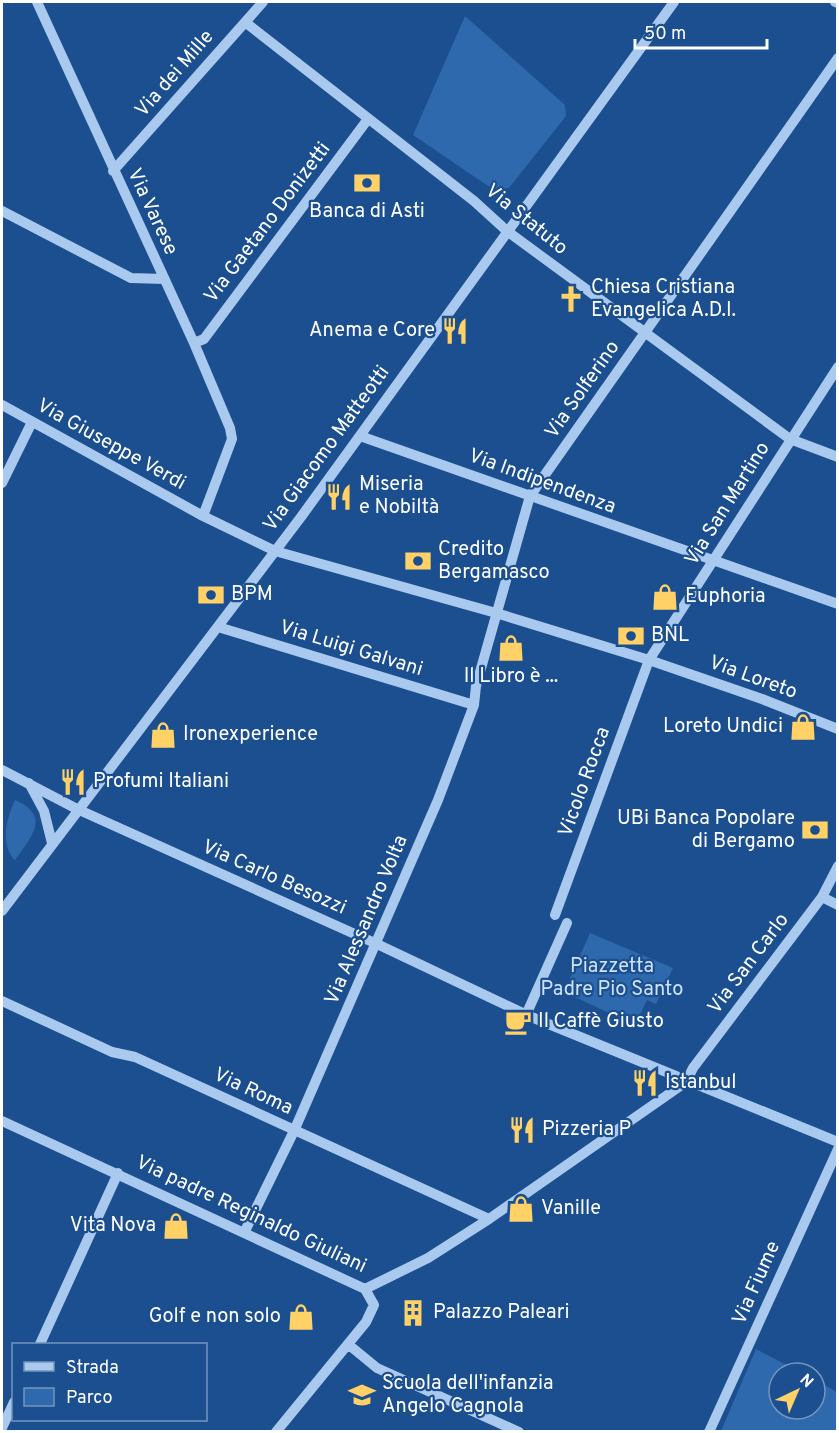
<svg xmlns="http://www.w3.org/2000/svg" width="839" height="1433" font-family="Overpass,sans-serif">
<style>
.green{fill:#2e69ad}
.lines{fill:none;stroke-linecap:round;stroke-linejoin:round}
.minor{stroke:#a9c9ee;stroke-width:10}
.labels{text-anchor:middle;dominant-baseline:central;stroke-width:4.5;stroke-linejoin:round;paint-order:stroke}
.street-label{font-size:20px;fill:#fff;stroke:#1b4f8f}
.poi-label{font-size:20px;fill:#fff;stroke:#1b4f8f;text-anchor:start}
.park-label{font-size:20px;fill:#cfe3fa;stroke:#1b4f8f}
</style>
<rect width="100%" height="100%" fill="#1b4f8f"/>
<path class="green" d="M465,16l100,89 1,11 -57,72 -15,2 -81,-55z
M15,800c37,16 16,37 0,60 -15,-13 -9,-42 0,-60z
M590,933l83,35 -17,36 -9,-4 -12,25 -71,-33z
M756,1349l46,24h-23v36h36v-29l22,12v39h-116z"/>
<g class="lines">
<path class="minor" d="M37,2l157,341 36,85 2,11 -29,77
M835,2l3,1
M245,22l229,179 33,30 283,208 48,18
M113,171l150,-169
M2,211l129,67 33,1
M194,343l10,-4 164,-220
M2,405l201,111 72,35 221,62 153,47 113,39 76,30
M360,436l478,168
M2,483l30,-61
M218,627l256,78
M2,770l75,39 300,135 152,72 309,126
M29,783l15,28 8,32
M822,897l16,8
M2,911l299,-394 373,-515
M555,915l94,-255 189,-293
M2,1001l110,51 23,5 354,162
M526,1015l41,-92
M2,1121l363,168 9,16 -8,17 -90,110
M245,1231l49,-100 144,-331 36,-95 2,-19 54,-190 308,-438
M365,1289l63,-31 61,-39 197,-137 7,-14 129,-171 16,-31
M40,1344l78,-171
M349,1345l28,23 142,64
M2,1428l12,-26
M709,1432l129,-283"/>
</g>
<defs>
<symbol id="bank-bare" viewBox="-9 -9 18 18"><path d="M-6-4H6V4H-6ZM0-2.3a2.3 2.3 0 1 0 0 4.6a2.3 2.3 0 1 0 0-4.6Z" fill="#ffd166" stroke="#1b4f8f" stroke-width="2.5" paint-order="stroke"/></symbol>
<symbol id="church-bare" viewBox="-9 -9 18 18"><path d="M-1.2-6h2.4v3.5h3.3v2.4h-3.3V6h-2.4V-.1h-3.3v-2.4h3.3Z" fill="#ffd166" stroke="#1b4f8f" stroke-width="2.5" paint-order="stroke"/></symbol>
<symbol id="restaurant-bare" viewBox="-9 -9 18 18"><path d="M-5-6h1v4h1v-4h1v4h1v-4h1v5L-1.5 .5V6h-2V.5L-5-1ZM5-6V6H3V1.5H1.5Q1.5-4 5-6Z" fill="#ffd166" stroke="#1b4f8f" stroke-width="2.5" paint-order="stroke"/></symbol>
<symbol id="shop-bare" viewBox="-9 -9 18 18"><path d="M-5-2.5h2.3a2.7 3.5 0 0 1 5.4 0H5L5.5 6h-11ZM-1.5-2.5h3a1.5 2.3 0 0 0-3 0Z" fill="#ffd166" stroke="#1b4f8f" stroke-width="2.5" paint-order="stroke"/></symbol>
<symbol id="cafe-bare" viewBox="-9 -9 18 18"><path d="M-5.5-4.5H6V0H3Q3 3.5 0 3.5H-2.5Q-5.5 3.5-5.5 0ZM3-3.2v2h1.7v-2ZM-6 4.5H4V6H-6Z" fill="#ffd166" stroke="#1b4f8f" stroke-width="2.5" paint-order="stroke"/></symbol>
<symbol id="building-bare" viewBox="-9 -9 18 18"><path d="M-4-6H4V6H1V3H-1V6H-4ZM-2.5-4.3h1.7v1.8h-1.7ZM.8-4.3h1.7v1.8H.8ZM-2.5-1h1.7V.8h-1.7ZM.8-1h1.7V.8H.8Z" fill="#ffd166" stroke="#1b4f8f" stroke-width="2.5" paint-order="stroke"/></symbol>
<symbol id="school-bare" viewBox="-9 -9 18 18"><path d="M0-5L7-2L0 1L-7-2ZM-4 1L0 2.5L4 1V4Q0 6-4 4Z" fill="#ffd166" stroke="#1b4f8f" stroke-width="2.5" paint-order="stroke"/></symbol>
</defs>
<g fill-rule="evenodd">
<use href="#bank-bare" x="348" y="164" width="38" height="38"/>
<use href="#church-bare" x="552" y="280" width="38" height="38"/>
<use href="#restaurant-bare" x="436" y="312" width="38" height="38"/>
<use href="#restaurant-bare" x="320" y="478" width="38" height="38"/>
<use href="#bank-bare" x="399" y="542" width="38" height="38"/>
<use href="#bank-bare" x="192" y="576" width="38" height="38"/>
<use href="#shop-bare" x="646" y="578" width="38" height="38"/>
<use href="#bank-bare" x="612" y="617" width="38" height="38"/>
<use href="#shop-bare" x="492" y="629" width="38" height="38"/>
<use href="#shop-bare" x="784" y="708" width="38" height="38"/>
<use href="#shop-bare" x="144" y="716" width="38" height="38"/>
<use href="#restaurant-bare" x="54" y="763" width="38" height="38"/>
<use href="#bank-bare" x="796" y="811" width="38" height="38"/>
<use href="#cafe-bare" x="499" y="1003" width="38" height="38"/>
<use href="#restaurant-bare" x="626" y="1064" width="38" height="38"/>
<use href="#restaurant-bare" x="503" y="1111" width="38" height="38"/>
<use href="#shop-bare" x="502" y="1190" width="38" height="38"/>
<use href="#shop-bare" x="157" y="1207" width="38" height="38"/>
<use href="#building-bare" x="394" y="1294" width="38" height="38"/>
<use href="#shop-bare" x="282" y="1298" width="38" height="38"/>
<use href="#school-bare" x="343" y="1376" width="38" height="38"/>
</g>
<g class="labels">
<g class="street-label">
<text transform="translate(175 74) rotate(-49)">Via dei Mille</text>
<text transform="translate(152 212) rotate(65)">Via Varese</text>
<text transform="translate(526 220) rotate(39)">Via Statuto</text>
<text transform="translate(268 223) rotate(-53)">Via Gaetano Donizetti</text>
<text transform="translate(583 390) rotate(-55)">Via Solferino</text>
<text transform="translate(111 445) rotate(29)">Via Giuseppe Verdi</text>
<text transform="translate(327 449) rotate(-54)">Via Giacomo Matteotti</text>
<text transform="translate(542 482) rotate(20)">Via Indipendenza</text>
<text transform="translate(728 504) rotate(-58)">Via San Martino</text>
<text transform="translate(351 649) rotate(17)">Via Luigi Galvani</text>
<text transform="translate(753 678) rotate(20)">Via Loreto</text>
<text transform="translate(585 782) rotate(-70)">Vicolo Rocca</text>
<text transform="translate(274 878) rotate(24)">Via Carlo Besozzi</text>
<text transform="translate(367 920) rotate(-67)">Via Alessandro Volta</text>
<text transform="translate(749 964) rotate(-53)">Via San Carlo</text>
<text transform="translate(253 1092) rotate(25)">Via Roma</text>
<text transform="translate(251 1215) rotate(25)">Via padre Reginaldo Giuliani</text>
<text transform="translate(757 1283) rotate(-66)">Via Fiume</text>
</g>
<g class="poi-label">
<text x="367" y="212" text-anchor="middle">Banca di Asti</text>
<text x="591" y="288">Chiesa Cristiana<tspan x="591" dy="23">Evangelica A.D.I.</tspan></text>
<text x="435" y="331" text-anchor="end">Anema e Core</text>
<text x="359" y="485">Miseria<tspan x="359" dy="23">e Nobiltà</tspan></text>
<text x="438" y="550">Credito<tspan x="438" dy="23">Bergamasco</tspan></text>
<text x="231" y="595">BPM</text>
<text x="685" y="597">Euphoria</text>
<text x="651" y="636">BNL</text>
<text x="511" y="677" text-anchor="middle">Il Libro è ...</text>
<text x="783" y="727" text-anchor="end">Loreto Undici</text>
<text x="183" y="735">Ironexperience</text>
<text x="93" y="782">Profumi Italiani</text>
<text x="795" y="819" text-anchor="end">UBi Banca Popolare<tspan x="795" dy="23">di Bergamo</tspan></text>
<text x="538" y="1022">Il Caffè Giusto</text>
<text x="665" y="1083">Istanbul</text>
<text x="542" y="1130">Pizzeria P</text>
<text x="541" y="1209">Vanille</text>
<text x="156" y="1226" text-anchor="end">Vita Nova</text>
<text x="433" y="1313">Palazzo Paleari</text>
<text x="281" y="1317" text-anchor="end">Golf e non solo</text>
<text x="382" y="1384">Scuola dell'infanzia<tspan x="382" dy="23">Angelo Cagnola</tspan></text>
</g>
<g class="park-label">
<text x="612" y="967">Piazzetta<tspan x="612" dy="23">Padre Pio Santo</tspan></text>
</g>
</g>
<rect width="839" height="1433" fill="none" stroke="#ffffff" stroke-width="6"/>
<rect x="12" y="1343" width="195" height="78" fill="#1b4f8f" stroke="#7695bc" stroke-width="1.5"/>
<rect x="24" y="1362" width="30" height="9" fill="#a9c9ee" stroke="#7695bc" stroke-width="1.5"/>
<text x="66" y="1373" font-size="18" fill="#ffffff">Strada</text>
<rect x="24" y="1388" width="30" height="18" fill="#2e69ad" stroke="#7695bc" stroke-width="1.5"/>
<text x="66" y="1403" font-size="18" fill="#ffffff">Parco</text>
<g transform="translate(797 1391) rotate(44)"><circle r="28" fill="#1b4f8f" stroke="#7695bc" stroke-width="1.5"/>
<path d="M0-4.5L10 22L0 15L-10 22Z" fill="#ffd166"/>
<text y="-9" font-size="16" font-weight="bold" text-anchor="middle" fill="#ffffff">N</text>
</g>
<path d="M635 39v9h132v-9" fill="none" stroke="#ffffff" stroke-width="3"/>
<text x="644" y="39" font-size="18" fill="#ffffff" stroke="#1b4f8f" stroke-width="4.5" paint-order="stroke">50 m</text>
</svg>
